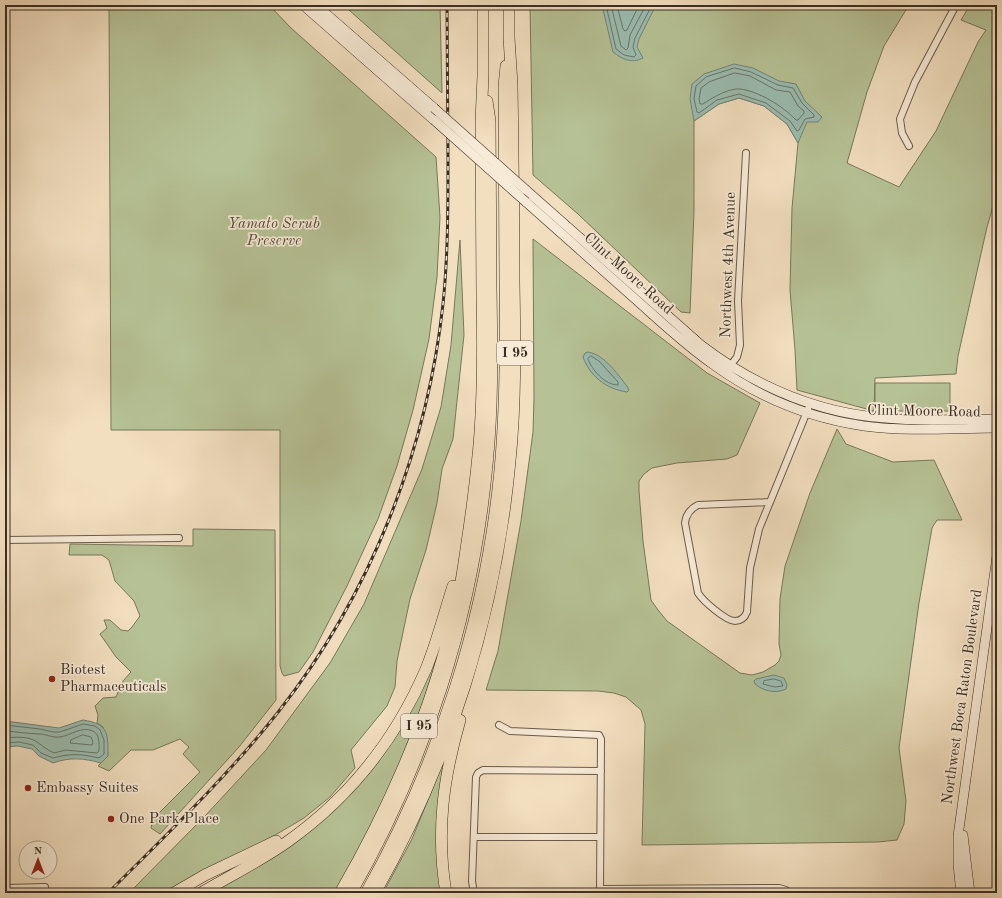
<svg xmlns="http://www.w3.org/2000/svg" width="1002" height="898" font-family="'Old Standard TT',serif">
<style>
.green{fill:#b6c296;stroke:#78785c}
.water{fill:#9bbdb1;stroke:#748478}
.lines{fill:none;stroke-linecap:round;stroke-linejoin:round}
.shore{stroke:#6a766a;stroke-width:1}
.street-casing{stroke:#685b4a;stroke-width:8}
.secondary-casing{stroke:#3a2f22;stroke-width:10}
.highway-casing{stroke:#3a2f22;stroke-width:12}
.street{stroke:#f7ead6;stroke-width:6}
.secondary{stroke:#f7ead6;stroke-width:9}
.highway{stroke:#f2dfc0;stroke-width:11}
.rail-casing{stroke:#3a2f22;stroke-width:3}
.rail{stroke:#f7ead6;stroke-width:1.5;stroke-dasharray:4.5;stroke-linecap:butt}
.secondary-bridge-casing{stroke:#3a2f22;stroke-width:10;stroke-linecap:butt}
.secondary-bridge{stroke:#f7ead6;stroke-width:9}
.poi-dot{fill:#8f2418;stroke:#f7ead6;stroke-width:1.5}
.labels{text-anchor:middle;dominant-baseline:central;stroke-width:3.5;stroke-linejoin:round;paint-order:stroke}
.shield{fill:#f7ead6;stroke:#736758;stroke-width:1}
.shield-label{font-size:14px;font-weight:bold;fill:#3a2f22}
.park-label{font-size:15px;font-style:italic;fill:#534c39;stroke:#f7ead6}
.street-label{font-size:15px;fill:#3a2f22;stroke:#f7ead6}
.poi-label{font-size:15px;fill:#3a2f22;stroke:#f7ead6;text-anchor:start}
</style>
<rect width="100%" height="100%" fill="#f2dfc0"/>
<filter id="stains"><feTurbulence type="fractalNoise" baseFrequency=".005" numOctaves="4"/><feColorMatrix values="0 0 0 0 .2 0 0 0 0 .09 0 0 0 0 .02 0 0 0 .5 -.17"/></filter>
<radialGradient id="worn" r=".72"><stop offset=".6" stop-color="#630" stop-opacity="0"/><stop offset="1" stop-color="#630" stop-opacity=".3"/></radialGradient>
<path class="green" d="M109,5h160l22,23 145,129 4,60 -3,60 -8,62 -16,71 -16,56 -19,53 -31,67 -34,66 -14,20 -15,4 -2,-3 -2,-7v-236h-169z
M343,5h97l2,88 -93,-83z
M530,5h379l-25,41 -17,46 -20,71 52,24 37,-56 42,-89 8,-12 -25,-10 9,-15h27v187l-10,35 -29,129 -2,18 -81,4 -1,33 -77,-21 -2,-40 -5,-60 2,-82 6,-65 -11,-19 -23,-18 -25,-8 -20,6 -25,17v91l-4,101 -9,-1 -103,-98 -45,-39z
M533,239l174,134 53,30 -23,52 -10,4 -50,4 -25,5 -8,6 -5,7v10l4,50 8,59 7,10 9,11 73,52 12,2 11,-3 12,-7 4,-4 2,-6 -2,-11 1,-45 5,-33 25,-73 27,-64 9,15 47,18 41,-2 28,60h-25l-5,8 -13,75 -20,145 7,53 -2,23 -7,16 -19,2 -236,3 3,-121 -4,-14 -15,-13 -12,-4 -16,-2 -112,-1 12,-39 23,-130 12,-89 1,-35z
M460,240l4,95 -11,104 -11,30 -5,34 -11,47 -16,49 -13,62 -2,26 -8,19 -36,44 4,18 -25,29 -26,21 -44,26 -71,35 -22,14h-38l76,-77 61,-66 64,-87 34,-59 58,-135 19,-62 10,-62z
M875,383h75v28h-75z
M193,529l82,1 1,170 -37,47 -79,87 -9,-6 2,-9 47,-47 -17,-18 6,-7 -9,-8 -27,11h-22l-22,21 -11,-5 10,-10 -5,-29 -6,-4 1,-8 -3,-9 8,-8 13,-1 7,-16 8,-9 -15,-15 -16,-23 7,-6 -3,-8h6l11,10 7,1 4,-4 8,-11 -6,-15 -19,-20 -6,-21 -7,-5h-33l1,-11 123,2z
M433,661l3,1 -19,59 -28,71 -53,101h-128l151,-110z
M445,753l-1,140h-61l29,-54 18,-44z"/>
<path class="water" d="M602,5h54l-17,34 -2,8 6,11c-12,6 -21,1 -30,-6z
M734,64l19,4 26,13 17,3 9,17 17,16 -4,5h-11l-9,21 -11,-19 -23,-18 -25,-8 -20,6 -25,17 -4,-22 2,-15 12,-10z
M588,352c17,3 29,22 39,34l2,4 -2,2c-21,-3 -37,-16 -44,-35l2,-4z
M774,675l10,3 3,7 -1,4c-10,5 -23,2 -31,-5l-1,-3 2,-2z
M83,720c25,4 25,12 25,36l-7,7c-18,-5 -31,-6 -48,0l-14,-7 -7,-7 -14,-3 -13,1v-26l54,7z"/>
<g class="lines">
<path class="shore" d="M606,5l10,44 8,6 10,2 2,-2 -3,-8 2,-9 17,-33
M611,5l10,41 5,4 2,-2 2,-13 16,-30
M617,5l6,24 2,2 2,-1 12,-25
M735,68l16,4 27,13 15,3 9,15 12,12v2l-9,2 -6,11 -2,1 -7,-10 -24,-18 -27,-9 -22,6 -18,13 -2,-1 -3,-13 2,-13 10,-9z
M735,73l15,3 26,14 14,2 8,14 6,5v2l-6,7h-2c-13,-14 -38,-29 -56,-31 -12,-1 -28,9 -37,15h-3l-1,-5 2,-11 8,-6z
M591,356l8,5 19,21v3c-13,0 -26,-15 -30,-26z
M774,679l7,2 2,5 -8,1 -12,-3 1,-3z
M5,725l35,4 13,3h7l23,-8 12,2 5,4 4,10v14l-5,4c-17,-4 -29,-5 -46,0l-12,-5 -8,-8 -14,-3 -14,1
M5,730c11,3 23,3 34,4 7,0 14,4 21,3 12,-2 21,-11 33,-6 7,3 6,14 6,20l-2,2 -31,-3 -12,3c-7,-3 -11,-7 -17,-11 -8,-6 -22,-5 -32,-4
M83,735l8,2 2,5 -1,3 -22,-2 1,-3z"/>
<defs>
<path id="street" d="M909,146l-7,-13 -2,-14 15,-37 41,-77
M729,367l8,-10 3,-12 -2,-44 8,-148
M770,502l-72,3c-8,4 -12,9 -13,18l13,70c5,8 28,28 37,28 6,0 10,-4 12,-9l3,-44 9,-39 49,-120
M5,540l174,-2
M499,725l11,6 89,4 2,4 -1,154
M474,837h126
M5,888l40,-1
M600,889l179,-1 7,2 3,3
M474,893l-2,-12 4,-104 2,-4 5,-3 118,1"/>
<path id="secondary" d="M303,5l131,115
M316,5l118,103
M526,190l175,155c54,41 116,68 184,73 37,4 75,1 112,1
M526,202c36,32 71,63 107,95 26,23 52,48 81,68 44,32 95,53 150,61 44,6 89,2 133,2
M963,835l7,58
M961,893l-3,-28v-29l39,-280"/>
<path id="highway" d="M174,893l31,-18 71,-34
M201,893c29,-17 59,-32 86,-51 62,-44 109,-103 139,-173 11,-27 18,-55 27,-83
M340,893c54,-93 97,-195 119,-301 3,-14 5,-29 7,-43 6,-39 11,-77 14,-116 3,-45 3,-91 2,-136 0,-59 -1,-118 -1,-176l2,-45v-71
M351,893c75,-131 122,-278 136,-428 6,-59 5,-117 4,-176 0,-56 -1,-112 -1,-168l-3,-20
M366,893c73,-130 120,-275 134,-423 6,-63 6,-125 5,-188 0,-66 -1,-131 -1,-196l2,-20
M375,893c75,-132 121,-281 135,-432 6,-59 5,-119 4,-179 0,-66 -1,-131 -2,-197l-3,-47v-33
M446,893c-10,-61 -3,-114 14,-173"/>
</defs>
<use href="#street" class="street-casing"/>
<use href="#secondary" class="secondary-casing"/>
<use href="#highway" class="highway-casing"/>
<use href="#street" class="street"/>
<use href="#secondary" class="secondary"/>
<use href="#highway" class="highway"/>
<defs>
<path id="rail" d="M108,893c59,-59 120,-117 171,-182 91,-116 148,-260 164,-407 5,-48 5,-96 5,-144 0,-52 -1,-103 -1,-155"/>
</defs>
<use href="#rail" class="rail-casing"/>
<use href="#rail" class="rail"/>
<defs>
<path id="secondary-bridge" d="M434,108l92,82
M434,120l92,82"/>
</defs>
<use href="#secondary-bridge" class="secondary-bridge-casing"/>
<use href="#secondary-bridge" class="secondary-bridge"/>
</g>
<g class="poi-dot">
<circle cx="52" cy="679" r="4"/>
<circle cx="28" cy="788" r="4"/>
<circle cx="111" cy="819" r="4"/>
</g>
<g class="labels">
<g class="shield">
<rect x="497" y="341" width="36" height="24" rx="3"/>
<rect x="401" y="714" width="36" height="24" rx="3"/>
</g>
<g class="shield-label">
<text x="515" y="353">I 95</text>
<text x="419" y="726">I 95</text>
</g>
<g class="park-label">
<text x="274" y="224">Yamato Scrub<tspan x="274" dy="17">Preserve</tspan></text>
</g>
<g class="street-label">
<text transform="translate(729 265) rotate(-88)">Northwest 4th Avenue</text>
<text transform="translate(628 274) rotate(42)">Clint Moore Road</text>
<text transform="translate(924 412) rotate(1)">Clint Moore Road</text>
<text transform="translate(963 697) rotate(-82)">Northwest Boca Raton Boulevard</text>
</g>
<g class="poi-label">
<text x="60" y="670">Biotest<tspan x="60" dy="17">Pharmaceuticals</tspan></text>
<text x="36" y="788">Embassy Suites</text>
<text x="119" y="819">One Park Place</text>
</g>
</g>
<rect width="1002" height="898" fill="none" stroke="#f2dfc0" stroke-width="20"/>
<rect x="6" y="6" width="990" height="886" fill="none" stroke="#3a2f22" stroke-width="2"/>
<rect x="10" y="10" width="982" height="878" fill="none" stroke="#3a2f22"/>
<g transform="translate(38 860)"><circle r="19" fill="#f7ead6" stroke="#ab9f8e"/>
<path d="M0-3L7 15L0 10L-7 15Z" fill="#8f2418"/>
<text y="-6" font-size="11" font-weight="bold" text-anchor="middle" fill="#3a2f22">N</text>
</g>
<rect width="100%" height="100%" filter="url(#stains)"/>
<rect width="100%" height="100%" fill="url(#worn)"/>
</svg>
